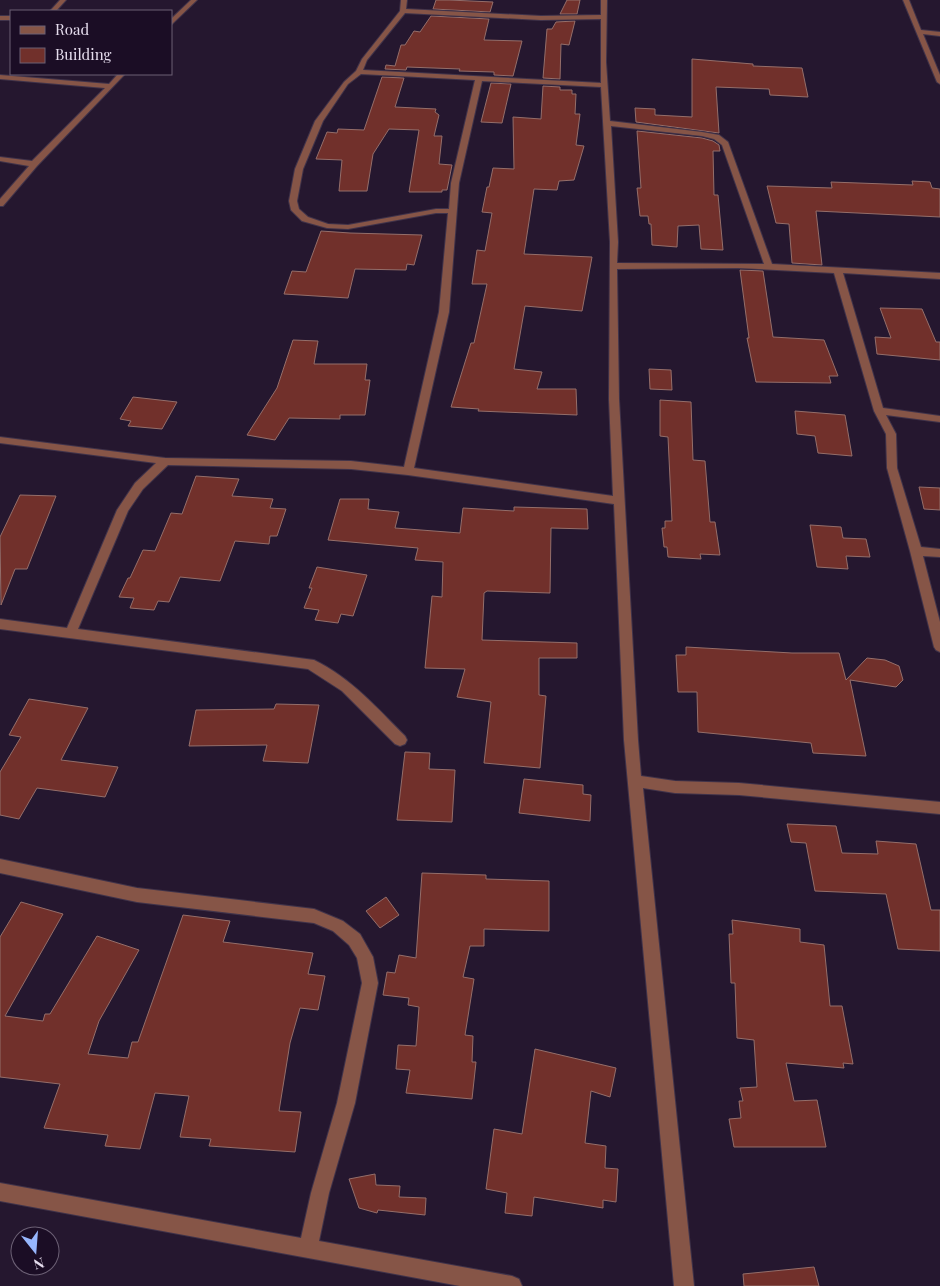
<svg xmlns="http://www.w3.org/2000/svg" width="940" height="1286" font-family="'Playfair Display',serif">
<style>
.building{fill:#71302b;stroke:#946e6a}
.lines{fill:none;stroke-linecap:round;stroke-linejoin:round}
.street-casing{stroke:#40334a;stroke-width:2}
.street{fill:#865547;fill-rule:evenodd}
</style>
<rect width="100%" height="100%" fill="#25172f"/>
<path class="building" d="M436,0h13l44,2 -3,10 -57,-3z
M567,0h13l-3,14h-17z
M431,16l58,3 -5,21 38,1 -9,35 -19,-1v-3l-35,-1 1,-2 -53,-2 -1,3 -21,-1 1,-4 9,1 6,-21h4l9,-14 6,1z
M575,21l-6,24 -8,-1 -1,35 -17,-1 4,-49h5l4,-7z
M692,59l61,5v2l49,2 6,29 -38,-2 -1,-6 -53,-2 3,46 -83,-11 -1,-14 20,1v6l37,2z
M382,77l22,1 -9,29 41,2 -1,3 4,3 -5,21h8l-3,28 13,1 -5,25h-5v2h-33l10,-62 -30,-1 -16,25 -6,37h-28l3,-31 -26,-1 11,-27 10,1 1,-4 26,1z
M491,83l20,1 -9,39 -21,-1z
M543,86l17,1v3h12v4h4l-1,20h5l-4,31 8,1 -10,34 -15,1 -2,9 -23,-1 -10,65 68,3 -10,54 -57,-5 -11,63 28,3 -5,17h39l1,26 -99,-4 1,-2 -28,-2 20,-64h3l13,-59h-15l5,-34 8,1 7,-38 -10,-1 5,-25h2l4,-19 21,1 -1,-52 28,2z
M637,131l65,7 11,3 6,4 1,6h-7l1,44h4l5,55 -22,-1 -2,-24 -21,1 -1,21 -25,-2 -1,-21h-2l-1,-8h-8l-3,-28h4z
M912,181l18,1 2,6 8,1v28l-124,-6 6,54 -30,-2 -3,-39 -13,-1 -9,-37 65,2 -1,-6 82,3z
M321,231l29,2 72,2 -8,30 -7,-1 -1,6 -51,-1 -7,29 -64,-4 8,-23 14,1z
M740,270l23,1 10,66 51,3 14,36h-9l2,7 -75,-1 -9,-44h2z
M880,308l42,1 14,33h4v18l-63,-6 -2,-17 16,1z
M293,340l25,1 -4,23h53l-2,16h5l-5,35h-25v4l-51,-1 -14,22 -28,-5 30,-47z
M649,369l22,1 1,20 -22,-1z
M133,397l44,5 -15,27 -34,-3 3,-5 -11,-2z
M660,400l31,2 2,58 12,1 5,61h5l5,33 -20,-1 1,5 -33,-2 -1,-10h-3l-2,-19h3v-7h7l-4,-84 -8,-1z
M795,411l50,4 7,41 -34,-3 -3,-17 -18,-2z
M196,476l43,3 -7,17 41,3 -3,9 16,1 -9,27h-7l-1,8 -34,-3 -15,40 -40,-4 -11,25 -11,-1 -4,9 -24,-2 4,-10 -15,-1 9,-19h2l13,-28 12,1 16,-38 11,1z
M919,487l21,1v22l-16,-1z
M20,495l36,1 -29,73h-12l-14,36 -1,-68z
M340,499h29l-1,10 31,3 -4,16 65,5 3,-25 51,3v-4l73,2 1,20 -37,-1 -1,65 -63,-2 -3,2 -2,47 95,3v15h-38v37l7,1 -6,72 -56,-5 7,-61 -34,-5 8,-28 -40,-1 7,-72 10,1 1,-35 -28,-2 3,-12 -90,-8z
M810,525l31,2 2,11 23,1 4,18 -24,-1 2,13 -31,-2z
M317,567l50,8 -14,41 -12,-2 -3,9 -23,-3 4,-10 -15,-2 8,-20h-3z
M686,647l106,6h47l7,27 21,-22 18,2 14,6 4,14 -7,7 -46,-7 16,76 -53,-3 -2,-10 -113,-11 -1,-40h-19l-2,-37h10z
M29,699l59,9 -27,52 57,7 -13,30 -68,-9 -18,31 -19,-4v-43l21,-35 -12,-2z
M276,704l43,1 -11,58 -45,-2 4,-16 -78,1 7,-36 78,-1z
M405,752l25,1 -1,16 26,1 -3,52 -55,-2z
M524,779l59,6v9l8,1 -1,26 -71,-8z
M787,824l49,2 6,27 36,1 -2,-13 40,3 15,66h9v41l-42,-2 -12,-55 -71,-3 -9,-48 -15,-1z
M422,873l64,2v4l63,2v50l-65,-2v17h-14l-7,31 11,2 -9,56 8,1 -1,26h4l-4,37 -66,-6 4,-23 -14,-1 2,-24 18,1 3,-39 -11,-2 1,-7 -26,-3 4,-23 8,1 4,-18 17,3z
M386,897l13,18 -19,13 -14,-17z
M21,902l42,12 -58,102 38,5 2,-7h5l47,-78 42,14 -40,71 -11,33 40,4 4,-16h6l45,-127 47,6 -7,21 90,11 -5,21 17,2 -7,34 -18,-2 -10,35 -11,68 22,1 -6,40 -86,-6 2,-7 -31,-2 9,-41 -34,-3 -15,56 -35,-3 3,-11 -64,-7 16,-44 -60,-7v-140z
M732,920l68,9v13l24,3 6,61h12l11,58 -10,-1 1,5 -58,-5 8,38 23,-1 9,47h-92l-5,-28 12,-1 -2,-17h4l-3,-13 17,-1 -3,-47 -17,-2 -2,-55h-4l-2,-49h4z
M535,1049l81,19 -6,29 -19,-6 -6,52 21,3 -1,22 13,1 -2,33 -13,-2v8l-69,-11 -2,19 -27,-3 2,-20 -21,-4 8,-60 28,5z
M375,1174l1,11 24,1 -1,11 27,1 -1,17 -47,-5 -1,3 -18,-5 -10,-29z
M814,1267l5,19h-75l-1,-12z"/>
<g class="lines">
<defs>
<path id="street" d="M60,0h6l-10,11h-6z
M191,0h6l-26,25v-6z
M401,0h6l-1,9 135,7 60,-1v-15h6l-1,62 4,59 92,11 17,3 9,7 44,122 168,9v6l-97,-6 40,135 57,8v6l-54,-7 10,19 1,34 24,79 19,2v8l-17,-1 17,66v30l-4,-2 -2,-3 -24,-96 -23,-83 -1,-34 -12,-23 -40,-138 -96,-5 -121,1 2,130 19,341 3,36 34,5 64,2 201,19v12l-201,-19 -64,-2 -32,-5 51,498h-20l-50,-546 -10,-236 -206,-29 -57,-6 -183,-4 -25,24 -15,22 -50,118 236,31c37,18 63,48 91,76l2,4 -2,4 -5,2 -5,-2 -53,-53 -34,-22 -308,-40v-10l67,9 50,-118 18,-27 21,-20 -156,-20v-6l165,21 186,3 53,6 35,-155 9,-99h-12l-88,16 -21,-1 -25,-7 -11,-11 -2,-9 6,-32 20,-48 29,-39 12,-11 6,-12 38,-48zM405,13l136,7 60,-1v64l-238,-13 4,-10zM361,74l114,6 -24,103 -2,26h-13l-88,16 -20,-1 -20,-7 -9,-8 -2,-8 6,-32 20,-48 25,-37zM482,81l119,6 9,155 -1,157 4,97 -199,-28 35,-156 10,-129zM611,126l91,10 12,3 8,6 42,119 -147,-1 1,-21z
M903,0h6l12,30 19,2v4l-17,-2 17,41v9l-3,-2z
M0,16h11v4h-11z
M118,74h7l-88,92 -34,40h-3v-7l29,-33 -29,-5v-4l32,4 73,-73 -105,-9v-4l109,9z
M0,859l137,29 177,21 29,12 17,13 13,23 5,26 -23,120 -26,90 -10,48 193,35 7,3 3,7h-62l-460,-85v-18l301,55 10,-45 26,-90 25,-120 -5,-25 -8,-13 -16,-14 -19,-8 -177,-21 -137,-29z"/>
</defs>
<use href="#street" class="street-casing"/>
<use href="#street" class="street"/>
</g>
<rect x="10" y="10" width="162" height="65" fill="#1b0d25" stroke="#6c6075"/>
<rect x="20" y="26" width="25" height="8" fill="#865547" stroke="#6c6075"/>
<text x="55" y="35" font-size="15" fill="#e5dced">Road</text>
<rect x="20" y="48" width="25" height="15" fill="#71302b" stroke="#6c6075"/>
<text x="55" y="60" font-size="15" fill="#e5dced">Building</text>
<g transform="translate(35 1251) rotate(163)"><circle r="24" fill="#1b0d25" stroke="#6c6075"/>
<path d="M0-4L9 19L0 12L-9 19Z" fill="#97b6fd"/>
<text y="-8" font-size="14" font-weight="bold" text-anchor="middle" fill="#e5dced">N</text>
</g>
</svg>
